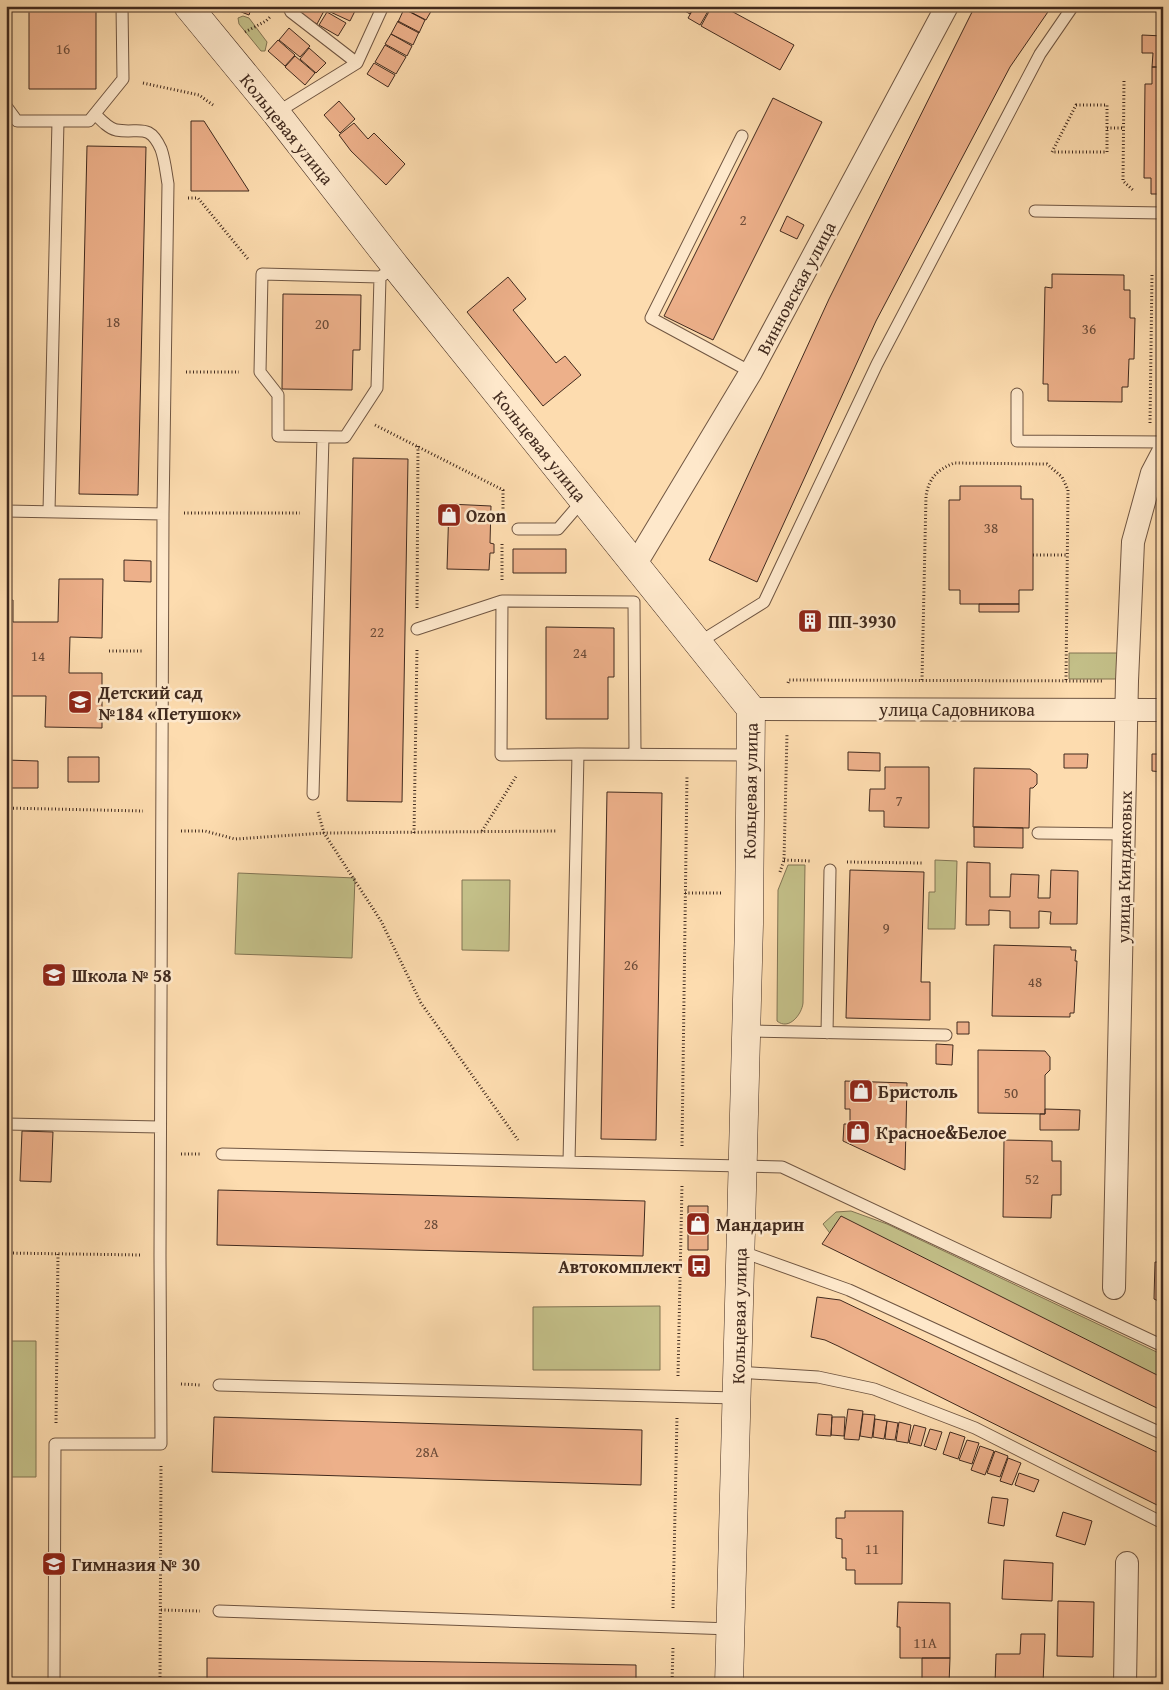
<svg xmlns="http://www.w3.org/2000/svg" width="1169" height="1690" font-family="'Gentium Book Plus',serif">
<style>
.green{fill:#c3bf88;stroke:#827453}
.building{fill:#edb08a;stroke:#412a1e}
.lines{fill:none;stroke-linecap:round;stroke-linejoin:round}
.lane-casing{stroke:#705642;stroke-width:13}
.street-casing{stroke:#705642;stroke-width:24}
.secondary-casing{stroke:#412a1e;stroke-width:29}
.path{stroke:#412a1e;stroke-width:3;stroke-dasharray:1 2.5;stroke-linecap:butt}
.lane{stroke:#fee8cb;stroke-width:11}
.street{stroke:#fee8cb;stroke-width:22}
.secondary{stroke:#fee8cb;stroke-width:28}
.labels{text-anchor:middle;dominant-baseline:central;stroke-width:5;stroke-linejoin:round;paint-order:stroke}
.number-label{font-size:15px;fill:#6c4c39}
.street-label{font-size:18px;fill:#412a1e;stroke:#fee8cb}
.poi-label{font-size:18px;font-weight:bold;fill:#412a1e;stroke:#fee8cb;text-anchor:start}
</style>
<rect width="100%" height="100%" fill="#fddcaf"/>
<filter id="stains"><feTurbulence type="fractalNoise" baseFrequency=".004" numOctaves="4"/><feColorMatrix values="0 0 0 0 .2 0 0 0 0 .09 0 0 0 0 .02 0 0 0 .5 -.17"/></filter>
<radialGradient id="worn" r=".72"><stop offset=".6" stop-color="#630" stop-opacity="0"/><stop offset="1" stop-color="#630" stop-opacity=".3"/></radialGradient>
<path class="green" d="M243,16l6,2 18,24 -2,9h-4l-22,-27 -1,-6z
M1069,653h49v26h-49z
M935,860l22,1 -2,68h-27l1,-37h6z
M788,865h17l-2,138c-1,11 -14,28 -26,18v-3l1,-128z
M238,873l117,5 -3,80 -117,-4z
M462,880h48l-1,71 -47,-1z
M851,1211l36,13 276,131v45l-325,-156 -15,-20 13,-12z
M660,1306v64h-127v-63z
M6,1341h30v136h-30z"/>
<path class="building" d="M29,6h67v83h-67z
M226,6h26l-3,9z
M298,6h16l10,5 -7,13 -22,-12z
M328,6h22l6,3 -6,12 -24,-11z
M406,6h23l4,2 -7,12 -21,-11z
M679,6h15l-4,8 -12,-7z
M695,6h16l-11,19 -12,-7z
M712,6h10l72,39 -14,25 -79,-44z
M975,6h77l-42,61 -134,254 -119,261 -48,-22 120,-261z
M404,9l21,11 -6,13 -21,-11z
M327,12l19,11 -8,13 -19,-11z
M398,21l21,11 -6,13 -22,-11z
M289,28l21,18 -10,11 -21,-17z
M391,34l21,12 -5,10 -22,-12z
M1142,35l21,1v31h-11l1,-14h-11z
M278,40l17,15 -10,11 -17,-15z
M385,45l21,12 -10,17 -21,-12z
M309,48l17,15 -10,10 -16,-14z
M295,56l20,17 -10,12 -20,-18z
M374,63l21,12 -7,12 -21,-13z
M1152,67h11v127h-12v-16h-7l1,-94h7z
M773,98l49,24 -109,218 -49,-24z
M339,101l16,18 -15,14 -16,-18z
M191,121h13l45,70h-58z
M354,123l14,16 6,-6 31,31 -19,21 -35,-34 -12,-16z
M87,146l59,1 -8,348 -59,-1z
M787,216l17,9 -7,14 -17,-8z
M1052,274l72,1v15h6v28h5l-1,41h-5l-1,28h-6v15l-74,-1v-17h-5l2,-97 7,1z
M508,277l18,22 -13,11 43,53 9,-7 16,19 -38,31 -76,-94z
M283,294l78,1 -1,55h-7l-1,40 -70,-1z
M353,458l55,1 -6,343 -55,-1z
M960,486h61v13h12v91h-14v14h-59v-14h-11v-90h11z
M449,504l42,2 -1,37 4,1v9h-4l-1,17 -42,-1z
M513,549h53v24h-53z
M124,560l27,1v21l-27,-1z
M59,579h44l-1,59 -32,-1 -1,36h33v55l-57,-1 1,-31h-35l-1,35 -4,-1v-130h7v22h45z
M979,604h40v8h-40z
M803,615l16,3 -2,10 -16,-4z
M546,627l68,1v49h-6v42h-62z
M848,752l32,1v18l-32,-1z
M1064,754h24l-1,14h-23z
M1152,754h11v18l-11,-1z
M68,757h31v25h-31z
M6,760l32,1v27h-32z
M885,767h44v61l-45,-1v-16h-15l1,-22h15z
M974,768l56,1 7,5v10l-4,4h-3l-1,40 -56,-1z
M607,792l55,1 -6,347 -55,-1z
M974,827l49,1v20l-49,-1z
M967,862l23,1v34h20l1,-23 28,1 -1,23h12l1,-28 27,1 -1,53h-27l1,-12 -12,-1v17h-29v-17l-21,-1v15h-23z
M850,870l74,2 -3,110h9v38l-84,-2z
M994,945l77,2v3h5l-1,11h2l-3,52h-4v4l-78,-1z
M957,1022h12v12h-12z
M1159,1022h4v21h-5z
M936,1044l17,1 -1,20 -16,-1z
M978,1050l67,1 5,6v13l-5,5v39l-67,-1z
M845,1081l62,2 -2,87 -62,-29 1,-17h6v-15h-5z
M1045,1109l35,1 -1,20h-39v-16h5z
M22,1131l31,1 -2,50 -31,-1z
M1004,1140l48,1v20h9v34h-9l-1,23 -48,-1z
M218,1190l427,11 -2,55 -426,-11z
M688,1206h20v44h-20z
M841,1216l322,162v33l-341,-167z
M1155,1262h8v41l-9,-4z
M817,1297l23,3 323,155v53l-325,-162 -13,-6 -14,-3z
M848,1409l15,2 -4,29 -15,-1z
M818,1414l14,1 -1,21 -15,-1z
M863,1414l12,1 -3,23 -12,-2z
M214,1417l428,13 -1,55 -429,-13z
M832,1417h13l-1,19 -13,-1z
M875,1419l12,2 -3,18 -11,-2z
M887,1421l11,2 -3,17 -10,-1z
M899,1422l12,3 -3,18 -12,-2z
M914,1425l12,3 -5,18 -12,-3z
M930,1429l12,3 -6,18 -12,-4z
M950,1432l15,5 -7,22 -15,-5z
M967,1440l12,3 -7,21 -13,-4z
M980,1446l14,5 -9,24 -14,-5z
M995,1451l13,5 -8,21 -13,-4z
M1008,1458l13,5 -9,22 -12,-4z
M1019,1473l20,7 -5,12 -19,-7z
M992,1497l16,2 -4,27 -16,-3z
M845,1511h58l-1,73h-47v-14h-9v-12h-4v-19l-6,-1v-20h9z
M1063,1512l29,9 -7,24 -29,-9z
M1004,1560l49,3 -1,38 -50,-2z
M1058,1601l36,1 -1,55 -36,-1z
M898,1602l52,1v55h-50v-31h-3z
M1160,1618h3v35h-3z
M1021,1634h24l-2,50h-48l1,-30h24z
M207,1658l429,7v19h-429z
M922,1658h28l-1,26h-27z"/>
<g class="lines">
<defs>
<path id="lane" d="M288,6l3,6 66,51
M6,106l11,15h72l34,-42 -1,-73
M276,113l81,-50 26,-57
M742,136l-91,182 100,54
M1035,211l128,2
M380,277l-3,111 -32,49 -67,-1v-41l-18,-23 2,-98 118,3 16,-10
M1017,394v47l146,1
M6,511l157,3
M49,511l9,-390
M518,529h40l25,-29
M502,601l-1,154 77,-1
M417,629l85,-28 132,1 1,152
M698,643l66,-41 113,-238 163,-310 33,-48
M313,794l10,-357
M1038,833l86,1
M746,1031l200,4
M827,1033l3,-163
M6,1124l154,3
M222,1154l560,13 381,179
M569,1162l9,-408 173,1
M740,1251l109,39 314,144
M737,1372l81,5 56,12 101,39 188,95
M219,1385l517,13
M219,1611l512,18
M54,1684l1,-240h106l-1,-189 3,-741 5,-330c-2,-11 -3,-24 -7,-35 -12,-27 -22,-15 -45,-19 -8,-2 -15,-10 -21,-16"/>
<path id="street" d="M635,565l116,-193 196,-366
M751,709l412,1
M1114,1288l13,-607 6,-139 19,-69 11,-21
M1125,1684l2,-121"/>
<path id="secondary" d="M188,6l88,107 120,154 355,442 -2,215 -20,760"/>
</defs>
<use href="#lane" class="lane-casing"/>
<use href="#street" class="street-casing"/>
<use href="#secondary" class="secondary-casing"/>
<path class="path" d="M245,32l21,-11 5,-5
M1124,81l-1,100 11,10
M143,83l56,12 14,10
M1076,105h31v47h-55z
M1107,128h17
M188,198h10l50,61
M186,372h53
M1150,423l2,-149
M375,425l128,65v25
M184,513h116
M1033,555h35
M502,580v-38
M417,608l1,-162
M109,651h33
M922,680l4,-184c3,-18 11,-26 28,-33l93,1 15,13 6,13 -2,190
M788,683l1,-3 313,1
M6,808l137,3
M318,812l6,21 57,88 40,82 97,137
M181,831h24l30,8 89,-6 232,-2
M482,831l35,-56
M414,833l3,-184
M784,860l27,1
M847,862l75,1
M780,872l4,-12 3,-126
M685,893h36
M682,1146l5,-371
M181,1154h21
M6,1253l135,2
M678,1376l4,-191
M181,1384l19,1
M56,1423l2,-169
M673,1608l4,-191
M161,1610l39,1
M160,1684l1,-220
M672,1684l1,-37"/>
<use href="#lane" class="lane"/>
<use href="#street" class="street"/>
<use href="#secondary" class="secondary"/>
</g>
<defs>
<symbol id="shop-square" viewBox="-11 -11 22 22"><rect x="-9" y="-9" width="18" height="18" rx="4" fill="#8f2418" stroke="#fee8cb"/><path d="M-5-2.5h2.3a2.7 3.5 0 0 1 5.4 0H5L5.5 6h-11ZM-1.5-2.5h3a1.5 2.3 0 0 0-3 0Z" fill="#fff"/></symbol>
<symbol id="building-square" viewBox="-11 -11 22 22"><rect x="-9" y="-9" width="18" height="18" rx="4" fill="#8f2418" stroke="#fee8cb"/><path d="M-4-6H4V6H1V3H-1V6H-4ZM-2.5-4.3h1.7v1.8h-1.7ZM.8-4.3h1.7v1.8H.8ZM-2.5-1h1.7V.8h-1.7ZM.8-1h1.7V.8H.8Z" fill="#fff"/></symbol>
<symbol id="school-square" viewBox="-11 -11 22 22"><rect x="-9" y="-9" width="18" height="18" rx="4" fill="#8f2418" stroke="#fee8cb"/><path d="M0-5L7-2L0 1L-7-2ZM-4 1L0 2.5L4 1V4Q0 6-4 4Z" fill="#fff"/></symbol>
<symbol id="bus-square" viewBox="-11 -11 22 22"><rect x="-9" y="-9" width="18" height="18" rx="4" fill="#8f2418" stroke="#fee8cb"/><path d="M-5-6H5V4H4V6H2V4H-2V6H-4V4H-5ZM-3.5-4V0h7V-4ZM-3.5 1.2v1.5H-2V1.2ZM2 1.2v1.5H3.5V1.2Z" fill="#fff"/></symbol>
</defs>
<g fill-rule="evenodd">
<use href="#shop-square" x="435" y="501" width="28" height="28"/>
<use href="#building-square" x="796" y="607" width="28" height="28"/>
<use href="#school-square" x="66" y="688" width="28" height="28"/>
<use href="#school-square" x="40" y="961" width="28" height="28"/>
<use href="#shop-square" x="847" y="1077" width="28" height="28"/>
<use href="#shop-square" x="844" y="1118" width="28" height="28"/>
<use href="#shop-square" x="684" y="1210" width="28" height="28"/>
<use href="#bus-square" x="685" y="1252" width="28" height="28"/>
<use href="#school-square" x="40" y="1550" width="28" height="28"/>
</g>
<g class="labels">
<g class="number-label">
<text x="63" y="48">16</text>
<text x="743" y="219">2</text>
<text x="113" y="321">18</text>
<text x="322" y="323">20</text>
<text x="1089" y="328">36</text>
<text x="991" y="527">38</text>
<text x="377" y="631">22</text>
<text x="580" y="652">24</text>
<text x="38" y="655">14</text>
<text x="899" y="800">7</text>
<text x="886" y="927">9</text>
<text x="631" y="964">26</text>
<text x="1035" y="981">48</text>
<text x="1011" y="1092">50</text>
<text x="1032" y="1178">52</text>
<text x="431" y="1223">28</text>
<text x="427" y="1451">28А</text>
<text x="872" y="1548">11</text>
<text x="925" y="1642">11А</text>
</g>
<g class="street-label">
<text transform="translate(287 129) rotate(51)">Кольцевая улица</text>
<text transform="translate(796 288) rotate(-62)">Винновская улица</text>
<text transform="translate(540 446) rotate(51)">Кольцевая улица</text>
<text x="957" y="709">улица Садовникова</text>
<text transform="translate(750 791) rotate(-89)">Кольцевая улица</text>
<text transform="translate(1124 867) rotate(-89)">улица Киндяковых</text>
<text transform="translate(739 1316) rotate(-89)">Кольцевая улица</text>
</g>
<g class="poi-label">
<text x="466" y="515">Ozon</text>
<text x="828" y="621">ПП-3930</text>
<text x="98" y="692">Детский сад<tspan x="98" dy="21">№184 «Петушок»</tspan></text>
<text x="72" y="975">Школа № 58</text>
<text x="878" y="1091">Бристоль</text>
<text x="876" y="1132">Красное&amp;Белое</text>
<text x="716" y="1224">Мандарин</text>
<text x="682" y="1266" text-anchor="end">Автокомплект</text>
<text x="72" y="1564">Гимназия № 30</text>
</g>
</g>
<rect width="1169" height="1690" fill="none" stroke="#fddcaf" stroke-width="25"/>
<rect x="8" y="8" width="1154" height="1675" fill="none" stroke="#412a1e" stroke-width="2.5"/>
<rect x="12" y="12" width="1144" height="1665" fill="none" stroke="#412a1e"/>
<rect width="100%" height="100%" filter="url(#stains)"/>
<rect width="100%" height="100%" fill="url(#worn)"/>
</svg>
